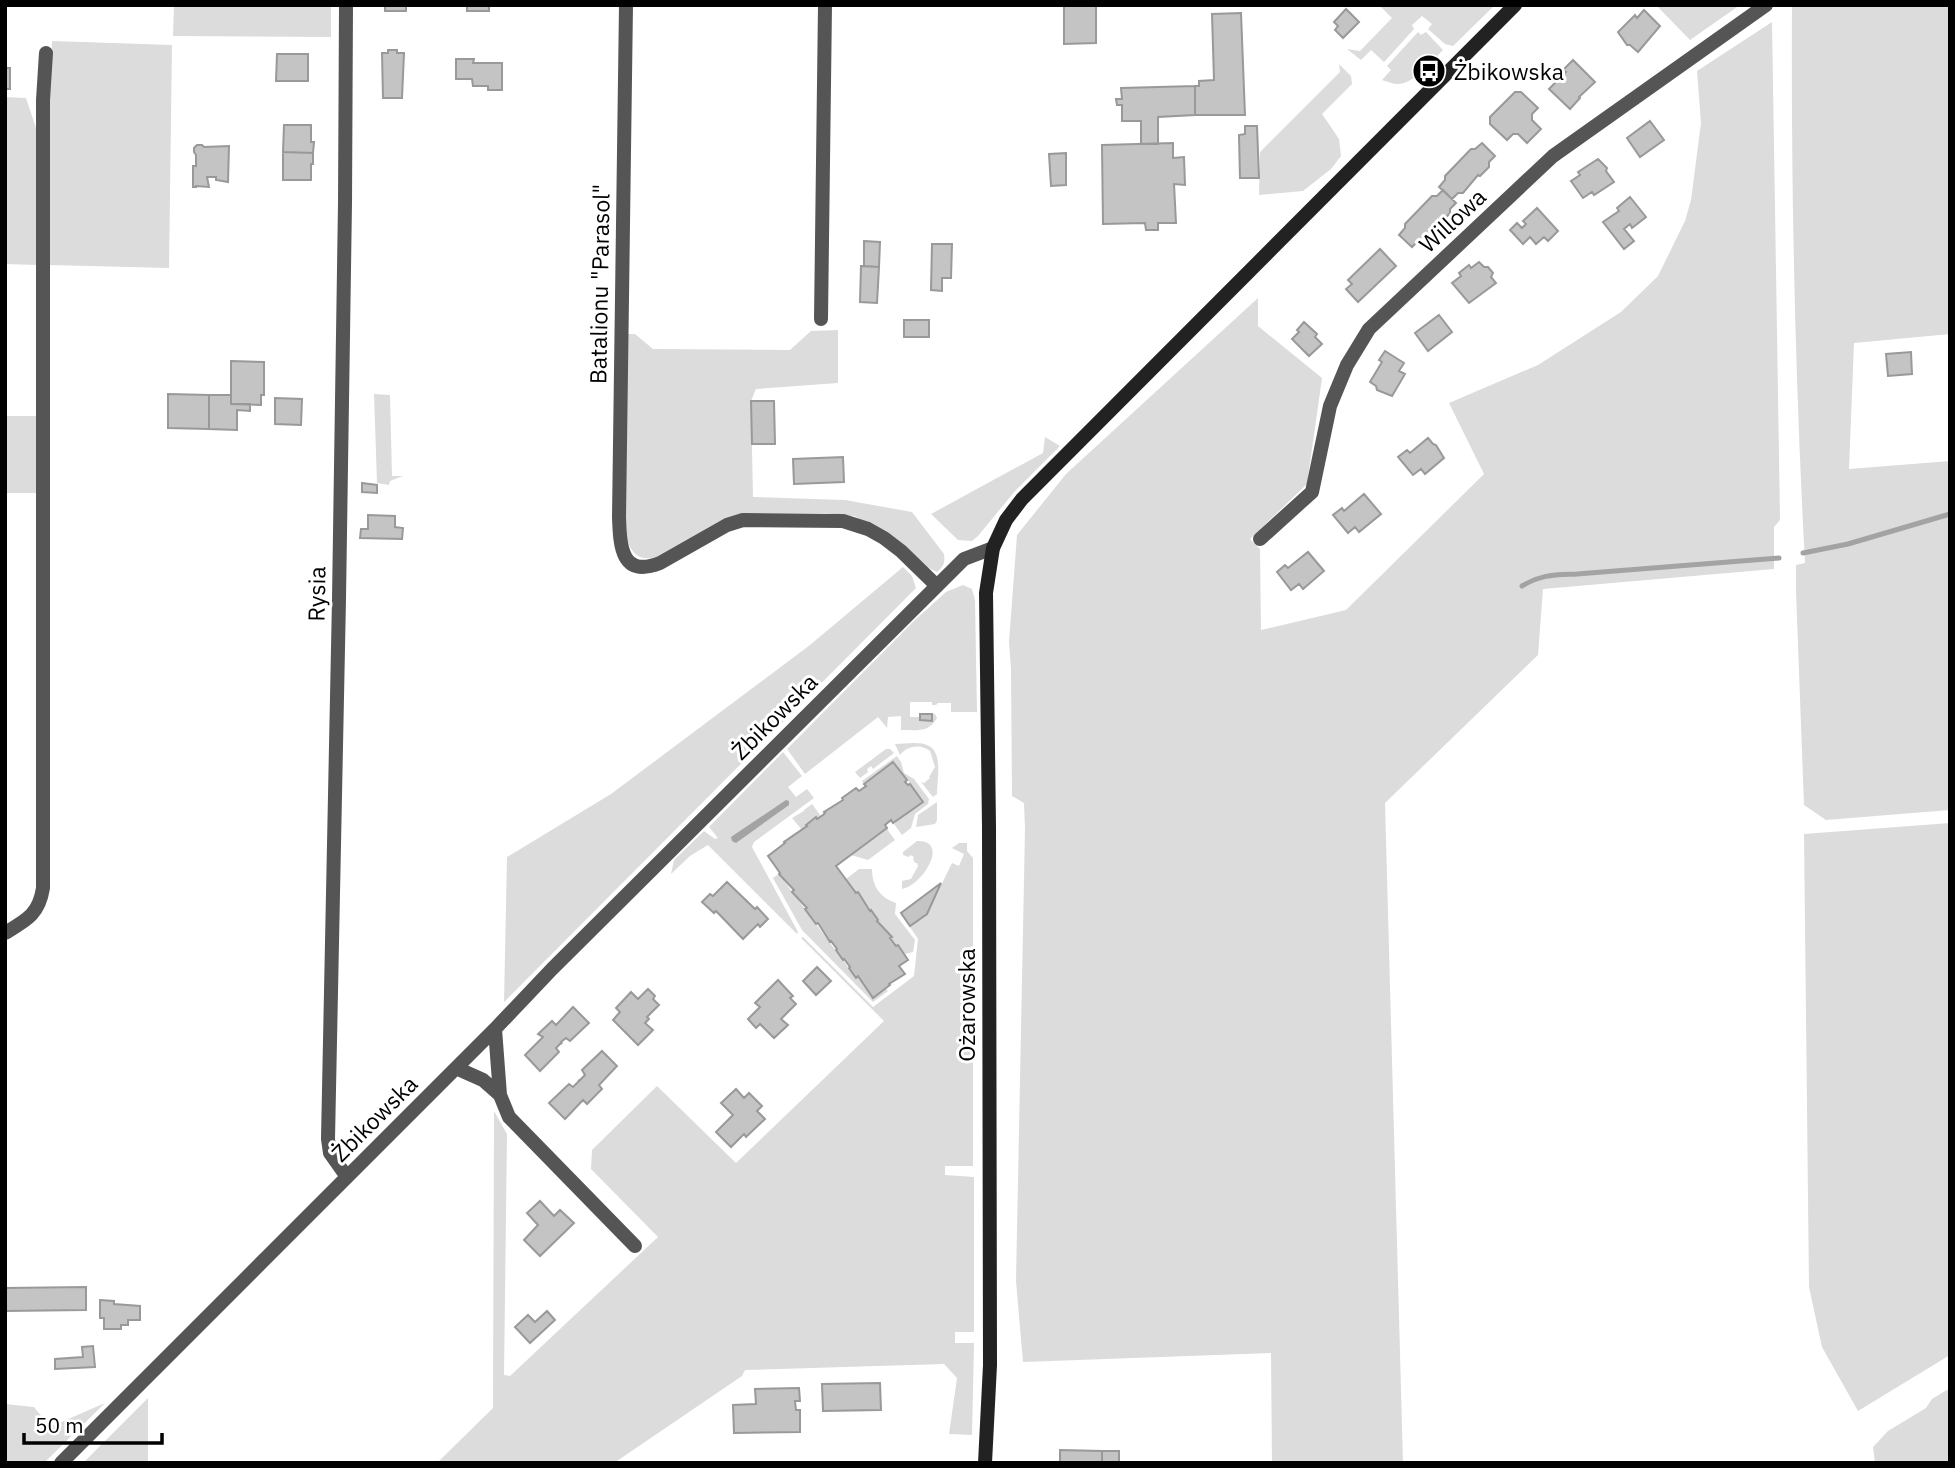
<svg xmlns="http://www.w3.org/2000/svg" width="1955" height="1468" font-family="'IBM Plex Sans',sans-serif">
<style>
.green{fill:#dcdcdc}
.water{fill:#a3a3a3}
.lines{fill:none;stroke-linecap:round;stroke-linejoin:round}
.stream{stroke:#a3a3a3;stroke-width:5}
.building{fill:#c4c4c4;stroke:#999;stroke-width:2}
.minor{stroke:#555;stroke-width:14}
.secondary{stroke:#222;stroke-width:14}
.labels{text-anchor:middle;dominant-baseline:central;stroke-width:6;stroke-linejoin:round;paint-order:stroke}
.poi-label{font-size:23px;fill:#000;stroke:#fff;text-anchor:start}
.street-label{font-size:23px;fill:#000;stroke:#fff}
</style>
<rect width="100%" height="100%" fill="#fff"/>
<path class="green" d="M174,5h157v32l-158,-1z
M1379,5h116l-42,41 -8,-2 -17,-15 4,-5 -10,-8 -10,9 2,4 -30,33 -13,-12 -10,10 -14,-11 13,2 32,-33z
M1656,5h84l-50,35z
M1792,5h158v329l-96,9 -5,126 101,-8v349l-124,10 -22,-15 -8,-214v-26l9,-2c-10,-186 -14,-372 -13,-558z
M1772,22l8,498 -6,7v42l-231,20 -5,66 -153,148 18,660h-131l-1,-110 -248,9 -7,-81 9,-452 -1,-26 -12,-7 -1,-127 -2,-27 8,-107 49,-61 192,-176v28l64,52 -15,106 -57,55 10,10 1,81 85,-20 138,-136 -35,-71 89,-38 83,-53 37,-36 27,-55 6,-21 10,-77 -4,-52z
M1418,32l3,3 5,-3 17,18c-9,9 -27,30 -39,33 -8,3 -15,-1 -22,-3l9,-10 -4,-4z
M52,41l120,4 -3,223 -120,-3 -2,-92z
M1339,64l12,12 1,8 -30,30 17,25 2,17 -10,13 -28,22 -44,4 1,-43 80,-80z
M5,97l21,1 11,33 1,134 -33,-1z
M838,330v53l-82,6 -5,12 2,96 92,3 67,12 32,42c1,9 0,12 -7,18l-8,-4 -48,-38 -27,-14 -29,-3 -86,1 -82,43c-22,5 -26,-6 -33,-25l2,-198h9l18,15 137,1 21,-19z
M374,394l16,1 2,81h11l-13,5 -1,4 -12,-2z
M5,416h34v77h-34z
M1045,437l15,9 -45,45 -37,45 -6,5 -14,-1 -27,-26 112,-61z
M903,567l9,9 4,12 -412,414 3,-145 104,-63 199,-149z
M963,585l9,4 3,11 2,112h-26v-9h-13l-2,2h-4v-3h-22v15h10v4h12l1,-7h2l2,4c-8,15 -21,12 -36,12v-14l-13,1 -1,11 -9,-11 -73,57 -18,-25 128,-129 31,-28z
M895,744c10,0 25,-3 34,2 14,7 8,35 8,48l-4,3 -12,-15 3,1 6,-5 -1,-1 6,-10 -5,-16c-9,-7 -22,-6 -30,4z
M886,749h4l4,4 -21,16 -2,-3 -4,3 1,3 -8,6 -5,-6z
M783,752l19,24 -14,11 8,10 11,-8 7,9 -60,44 -2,5 46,85 -1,2 -89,-89 -18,11 -19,18 3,-14 30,-29 11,8 3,-1 -9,-11z
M897,756l4,6 3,11 10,6 15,20 -1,5 -13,10 -4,14 -9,7 -8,-11 29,-23 -29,-39 -30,22 -2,-3z
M937,802v18l-2,4 -19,3 2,-12z
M812,804l9,12 -4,3 -1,-2 -14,13 -10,-12 12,-7v-1z
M1950,823v532l-92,56 -36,-64 -13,-60 -5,-453z
M887,829l8,11 -27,20 -17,-5z
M917,841c34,-1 5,45 -15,48v-8l9,-2 7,-13 -1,-3h-2l-2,-4 1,-2 -4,-2 -1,2 -6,-2v-3z
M959,843h8v8l6,7v308h-28v9l29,2v155h-19v11h19l-2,92 -23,-1 8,-56 -13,-14 -199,6 -3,6 -128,87h-177l56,-55 1,-297 13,23 -3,241 6,1 148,-139 -67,-68 1,-19 65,-64 79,77 148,-142 -83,-83 2,-1 70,70 41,-31 4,-37 -8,-12 17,-13 25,-51 7,3 5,-12 -12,-6z
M859,869h13c0,17 8,29 24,34l-1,11 20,26 -2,12 -8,2 -7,-10 -2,1 -38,-53h-2l-10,-13z
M779,874l77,104 2,-1 15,21 13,-9 2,2 -15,11 -71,-72 -29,-52z
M1950,1388v75h-75l-2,-16 15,-16 38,-23 6,-9z
M148,1398v65h-65z
M105,1403l-61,60h-39v-59l29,3 16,20z"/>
<path class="water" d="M786,800l3,1v4l-53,38 -4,-2 -1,-4z"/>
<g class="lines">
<path class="stream" d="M1803,553l45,-9 102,-30
M1522,586c20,-12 33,-11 55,-12l202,-16"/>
</g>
<path class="building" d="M385,5h21v6h-21z
M467,5h22v6h-22z
M1064,5h32v38l-32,1z
M1346,9l13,13 -16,16 -8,-8 3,-4 -4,-4z
M1644,10l16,16 -22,26 -8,-7h-3l-9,-13 17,-17 2,3z
M1241,13l4,102h-50v-29h4v-5l15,-1 -2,-66z
M388,50h9v3h7l-2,45h-19l-1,-45h6z
M5,52l1,16h4v21h-5z
M277,54h31v27h-32z
M456,59h18l-1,4h29v27h-14v-4h-15l-1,-7h-16z
M1573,60l22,22 -16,15 1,1 -10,11 -21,-20 17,-17 -3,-2z
M1195,86v29l-37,2v27h-17v-23h-19v-16h-5l-1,-6h6l-1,-11z
M1515,92h6l17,16 -6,6v6l9,9 -14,14 -9,-9h-5l-6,6 -17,-16v-7z
M1650,121l14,19 -24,17 -13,-19z
M284,125h27v17h3l-1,11 -30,-1z
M1245,126h12l2,52h-19l-1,-43 6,-1z
M1173,143v15l11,-1 1,28 -11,-1 2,39h-18v7h-12l-1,-7 -42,1 -1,-79z
M1482,143l13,13 -6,6v5l-9,9 -2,-1 -15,18h-5l-6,6 -13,-12 6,-7v-4l26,-27h4z
M197,145h5l2,2 25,-1 -1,36 -12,-2v-3h-9l2,10 -13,-1v1h-3v-21h3v-11l-2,-3v-4z
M283,152l30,1v11h-2v16h-28z
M1066,153v32l-15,1 -2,-32z
M1598,159l9,9 -1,3 8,11 -20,13 -2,-3 -9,6 -12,-17 9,-6 -2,-3z
M1443,190l13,13 -6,6v4l-10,11 -2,-2 -7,8 1,1 -9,10h-5l-6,6 -13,-12 6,-7v-4l27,-28h5z
M1630,197l16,20 -14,11 -2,-4 -6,5 10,12 -10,8 -21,-27 16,-11 -2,-3z
M1537,208l21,23 -10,10 -4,-4 -8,7 -6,-7 -7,7 -13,-14 7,-7 5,5 4,-4 -3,-3z
M864,241l16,1 -1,25 -15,-1z
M932,244h20l-1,34h-9v13l-11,-1z
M1380,249l16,17 -38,36 -12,-13 6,-5 -4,-4z
M1479,262l5,5h4l5,6 -2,4 5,6 -27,20 -17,-20 9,-7 -2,-3 10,-8 2,3z
M861,266l18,1 -2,36 -17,-1z
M1439,315l13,17 -24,19 -13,-18z
M904,320h25v17h-25z
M1304,322l13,12 -2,3 7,7 -13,12 -17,-17 7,-7 -2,-2z
M1385,351l19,12 -5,8 6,3 -13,22 -15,-6 -1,-4 -6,-4 12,-20 -3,-2z
M1911,352l1,22 -24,2 -2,-22z
M231,361l33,1v33h-3v10l-30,-1z
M168,394l41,1v34l-41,-1z
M209,395h22v9h19v7l-13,-1v20l-28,-1z
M275,398l27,1 -1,26 -26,-1z
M751,401h23l1,43h-23z
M1428,438l5,6 3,1 8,13 -19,16 -4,-5 -8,6 -15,-18 9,-7 3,3z
M843,457l1,25 -50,2 -1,-25z
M362,483l15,2v8l-15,-1z
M1364,494l17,20 -22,18 -4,-5 -7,6 -15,-18 9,-7 2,3z
M368,515l27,1v11l8,1 -1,11 -42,-1 1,-9h7z
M1308,552l16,19 -21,18 -4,-5 -8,6 -14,-18 8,-7 3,3z
M920,714h12v7l-12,-1z
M893,762l14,18 -2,2 3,3 2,-1 13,18 -30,21 -2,-3 -6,5 2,3 -51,38 20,27 2,-1 12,19 1,-1 7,10 -1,1 15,16 -2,1 6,8 2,-1 10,15 -9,6 6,8 -16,10 1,1 -17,13 -15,-22 -2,2 -7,-10 1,-1 -6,-8 -1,1 -7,-10 1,-1 -6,-8 -1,1 -12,-19 -2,1 -11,-15 2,-1 -15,-16 2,-2 -15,-16 1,-1 -12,-17 17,-13 -1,-1 23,-16 -1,-1 10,-8 1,2 6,-4 2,-2 -1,-1 19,-12 -1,-2 14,-10 3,3 7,-5 -2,-2z
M727,882l28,27 2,-2 11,12 -8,8 -2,-3 -15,15 -27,-28 -2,2 -12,-11 8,-8 3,2z
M941,883l-14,31 -17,12 -9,-13z
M817,967l14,14 -15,14 -13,-14z
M778,980l15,16 -3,2 6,6 -15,15 7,6 -14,13 -14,-14 -4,4 -8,-9 12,-12 -5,-4z
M648,989l7,7 -2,3 6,6 -12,12 2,2 -4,4 8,7 -15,15 -25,-25 7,-8 -4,-4 15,-16 7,7z
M573,1007l16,16 -19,18 -4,-3 -5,4 1,2 -1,-1 -5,5 3,4 -19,19 -15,-16 18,-18 -5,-3 14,-13 4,4z
M602,1051l15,15 -18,19 3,4 -15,15 -4,-4 -18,19 -16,-16 20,-19 4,3 6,-6 -1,-1 1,1 6,-6 -3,-5z
M736,1089l8,9 5,-5 13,13 -5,5 8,8 -19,18 -2,-3 -13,13 -15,-15 17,-17 -12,-12z
M540,1201l14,15 6,-6 14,13 -34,33 -16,-16 14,-15 -11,-12z
M86,1287v23l-81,1v-23z
M100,1300l14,1v3l26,2v14h-12v5h-7v4h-17v-11h-4z
M547,1311l8,9 -25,23 -15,-16 13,-12 7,7z
M93,1346l2,21 -40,2v-10l28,-2 -1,-10z
M880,1383l1,27 -58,1 -1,-27z
M799,1388l1,13h-5l1,9h4v22l-66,1 -1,-28 23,-1 -1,-15z
M1060,1450l42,1v12h-42z
M1102,1451h17v12h-17z"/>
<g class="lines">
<path class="minor" d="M346,5l-1,198 -6,396 -11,540 2,14 17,24
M626,5l-7,512c1,29 2,61 41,46l67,-38 16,-5 100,1 25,8 16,9 17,13 36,35
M821,319l4,-314
M1260,539l52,-47 18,-86 17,-41 22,-36 184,-173 213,-151
M5,933c22,-13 34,-19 38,-45v-788l3,-47
M495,1029l5,66 9,22 126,129
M456,1068l27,12 17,15
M61,1463l434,-434 57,-60 412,-410 29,-11"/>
<path class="secondary" d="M985,1463l5,-98 -1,-538 -3,-234 7,-45 13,-28 16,-21 493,-494"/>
</g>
<defs>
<symbol id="bus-disc" viewBox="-11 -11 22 22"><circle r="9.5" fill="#000" stroke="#fff"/><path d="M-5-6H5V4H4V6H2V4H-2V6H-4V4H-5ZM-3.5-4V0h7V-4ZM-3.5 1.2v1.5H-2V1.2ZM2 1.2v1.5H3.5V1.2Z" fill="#fff"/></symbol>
</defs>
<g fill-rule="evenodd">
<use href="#bus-disc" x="1410" y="52" width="38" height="38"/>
</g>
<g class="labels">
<g class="poi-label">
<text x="1454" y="71">Żbikowska</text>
</g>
<g class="street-label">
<text transform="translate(1452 220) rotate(-43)">Willowa</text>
<text transform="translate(599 284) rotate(-89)">Batalionu "Parasol"</text>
<text transform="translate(316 594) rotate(-89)">Rysia</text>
<text transform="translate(774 716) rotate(-45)">Żbikowska</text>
<text transform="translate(966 1005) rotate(-90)">Ożarowska</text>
<text transform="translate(374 1118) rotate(-45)">Żbikowska</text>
</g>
</g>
<rect width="1955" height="1468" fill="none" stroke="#000000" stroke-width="14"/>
<path d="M24 1433v10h138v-10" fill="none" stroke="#000000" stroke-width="3.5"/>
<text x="35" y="1433" font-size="21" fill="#000000" stroke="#ffffff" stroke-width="5" paint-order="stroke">50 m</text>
</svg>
